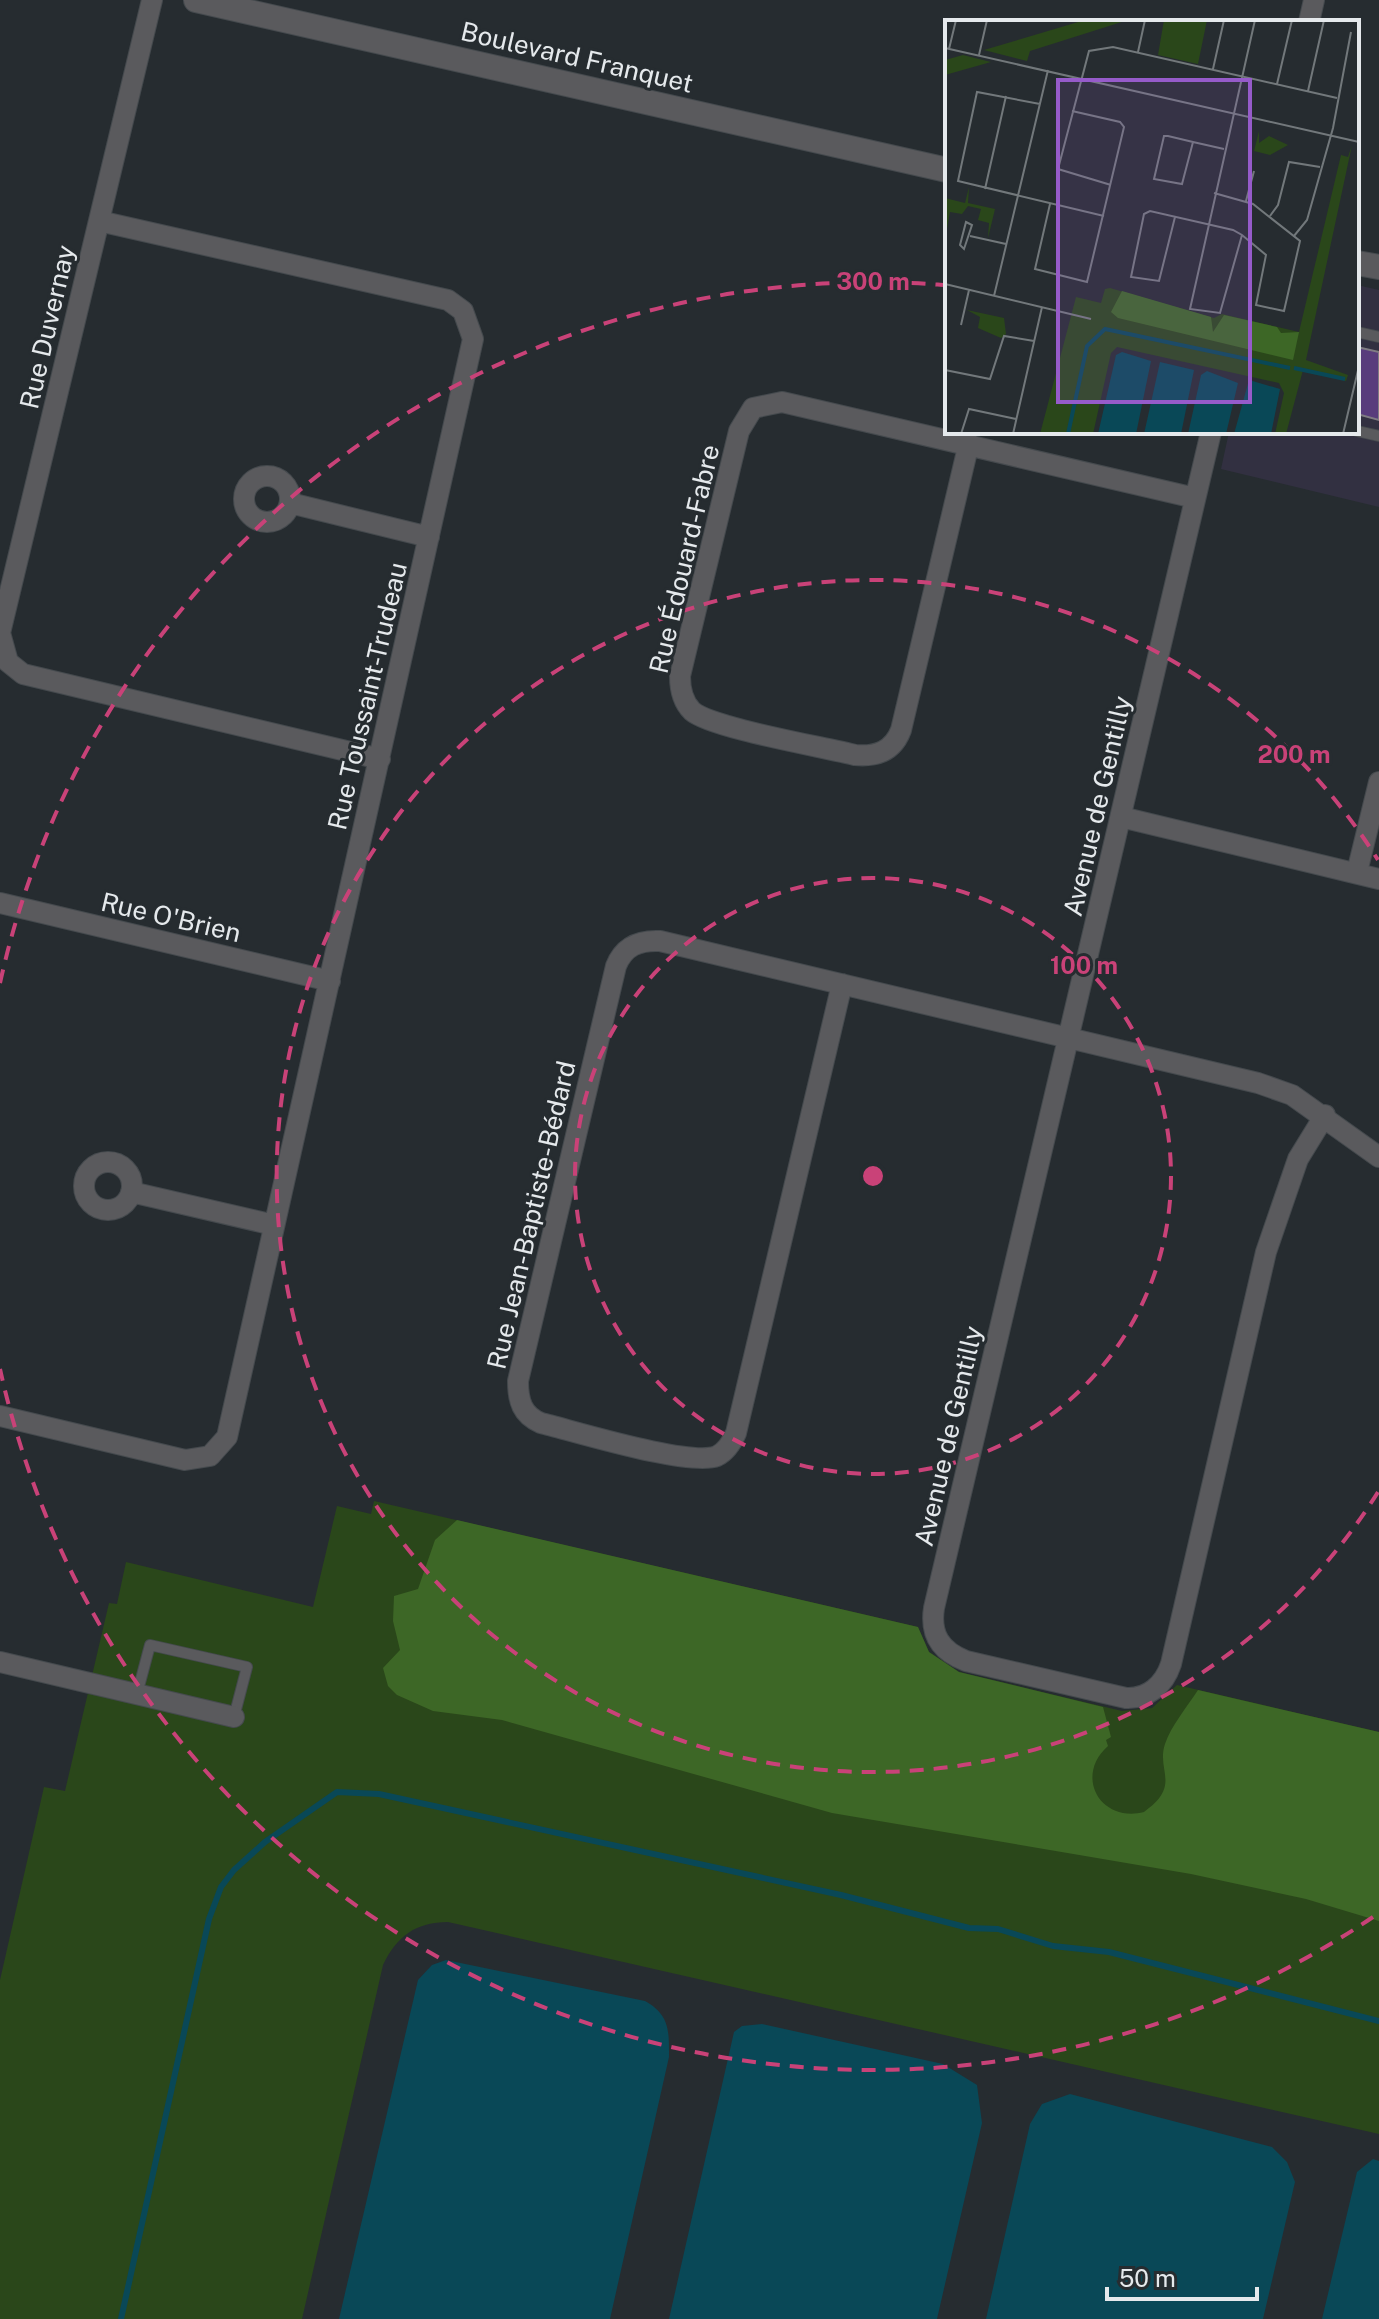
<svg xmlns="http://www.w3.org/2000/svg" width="1379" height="2319" font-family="'Public Sans',sans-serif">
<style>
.commercial{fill:#323041}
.green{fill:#2a471a}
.forest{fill:#3d6726}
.water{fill:#094857}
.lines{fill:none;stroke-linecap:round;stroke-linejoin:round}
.stream{stroke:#094857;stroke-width:6}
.building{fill:#583c7c;stroke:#7f7c83;stroke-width:2}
.service-casing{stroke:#454a4e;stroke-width:12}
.minor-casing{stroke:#454a4e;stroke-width:22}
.tertiary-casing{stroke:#454a4e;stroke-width:26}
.service{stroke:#5a5a5d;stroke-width:10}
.minor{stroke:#5a5a5d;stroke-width:20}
.tertiary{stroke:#5a5a5d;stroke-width:24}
.ring{fill:none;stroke:#c94278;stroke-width:4;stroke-dasharray:14 10}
.labels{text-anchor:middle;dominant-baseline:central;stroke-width:6;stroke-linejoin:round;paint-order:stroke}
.street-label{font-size:26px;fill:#e5e9ec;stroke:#262c30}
.inset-river{fill:none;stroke:#094857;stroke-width:4}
.inset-road{fill:none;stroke:#72787b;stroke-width:2}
.view{fill:#965bca;fill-opacity:0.15;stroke:#965bca;stroke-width:4}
.inset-edge{fill:none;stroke:#e5e9ec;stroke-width:4}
.centre{fill:#c94278;stroke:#262c30;stroke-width:4}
.ring-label{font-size:24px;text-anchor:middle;font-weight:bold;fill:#c94278;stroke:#262c30;stroke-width:6;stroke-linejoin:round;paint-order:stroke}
</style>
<rect width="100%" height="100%" fill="#262c30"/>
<path class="commercial" d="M1357,285l22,5v217l-158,-38 8,-37h128z"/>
<path class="green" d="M374,1501l544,126 11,25 30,20 163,39 30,-3 25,-23 202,47v402l-931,-212c-32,0 -51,14 -65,43l-81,354h-302v-339l44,-193 21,4 44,-188 8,1 9,-42 187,45 24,-101 34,8z"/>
<path class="forest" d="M457,1520l461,107 11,25 30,20 144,35 8,30 -5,3 2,6c-34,30 -8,77 36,66 38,-27 12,-41 21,-68 6,-18 22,-37 33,-54l181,42v189l-73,-22 -115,-25 -359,-61 -330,-93 -69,-9 -36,-16 -9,-9 -5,-18 17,-18 -7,-29 1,-25 24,-7 17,-49z"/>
<path class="water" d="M446,1960l199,41c25,14 24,30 24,56l-59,262h-271l79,-339 14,-15z
M762,2024l181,40 34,21 5,38 -45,196h-268l65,-287 8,-6z
M1070,2094l202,53 15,15 8,20 -32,137h-277l44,-195 12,-20z
M1373,2159l6,2v158h-57l35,-147z"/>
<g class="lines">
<path class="stream" d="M121,2319l88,-400 12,-32 13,-17 31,-28 72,-50 42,2 462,101 128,33 29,1 55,17 56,6 270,69"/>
</g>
<path class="building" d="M1357,347l22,5v68l-22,-6z"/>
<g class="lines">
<defs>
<path id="service" d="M1357,332l22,5
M1357,431l22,5
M137,1694l13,-49 97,22 -13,50"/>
<path id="minor" d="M152,0l-152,633 8,29 15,12 357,85
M1309,22l5,-22
M1211,432l-277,1176c-4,26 6,43 32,53l160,37c22,1 38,-13 45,-34l95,-412 32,-93 27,-44
M969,443l-68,287c-8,21 -25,27 -46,25 -31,-8 -144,-27 -163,-44 -10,-10 -12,-22 -12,-35l59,-245 14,-23 29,-6 413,96
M244 499a23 23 0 1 1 46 0a23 23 0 1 1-46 0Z
M290,503l139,34
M1121,817l258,62
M1357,872l22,-90
M0,903l330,78
M842,984l-106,449c-4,9 -9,18 -19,23 -27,11 -143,-25 -176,-33 -19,-8 -23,-22 -23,-42l98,-415c8,-20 23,-26 44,-25l598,142 34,12 87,62
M84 1186a24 24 0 1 1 48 0a24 24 0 1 1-48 0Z
M131,1192l143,33
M0,1416l185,44 25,-4 17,-19 246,-1098 -10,-28 -15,-11 -349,-79
M0,1662l234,55"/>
<path id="tertiary" d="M196,0l751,170
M1357,263l22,4"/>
</defs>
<use href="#service" class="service-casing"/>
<use href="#minor" class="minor-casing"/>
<use href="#tertiary" class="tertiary-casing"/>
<use href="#service" class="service"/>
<use href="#minor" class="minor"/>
<use href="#tertiary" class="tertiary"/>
</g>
<g class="ring">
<circle cx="873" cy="1176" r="298"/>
<path d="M1378 1492A596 596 0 1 1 1378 860"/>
<path d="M1373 1917A894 894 0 0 1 0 1369M0 983A894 894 0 0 1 943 285"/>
</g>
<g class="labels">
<g class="street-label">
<text transform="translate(577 57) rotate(13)">Boulevard Franquet</text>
<text transform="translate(47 327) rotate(-77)">Rue Duvernay</text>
<text transform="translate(684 559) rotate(-77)">Rue Édouard-Fabre</text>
<text transform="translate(367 696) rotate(-77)">Rue Toussaint-Trudeau</text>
<text transform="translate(1097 806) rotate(-77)">Avenue de Gentilly</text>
<text transform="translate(171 917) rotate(13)">Rue O'Brien</text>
<text transform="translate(531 1215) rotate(-77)">Rue Jean-Baptiste-Bédard</text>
<text transform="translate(948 1436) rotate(-77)">Avenue de Gentilly</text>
</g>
</g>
<g transform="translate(945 20)">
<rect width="414" height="414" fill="#262c30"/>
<path d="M140,0h43l-98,31 -3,10 -43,-11zM219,0h43l-9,44 -40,-9zM18,35l28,7 -46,13v-15zM314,111v12l10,-7 19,9 -18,10 -16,-4zM407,125l-46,215 42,15 -2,6 -43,-11 -17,64h-11l9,-41 -5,-10 -162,-36 -6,6 -18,81h-53l36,-137 25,6 4,-14 5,-1 104,30 8,-4 77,18 42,-177 7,2zM24,167l-1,16 27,6 -7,29 1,-15 -11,-3 3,-11 -13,-3 -6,8 -12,-2 -5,28v-42l20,5zM22,290l37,8 2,16 -5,4 -23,-10 2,-11z" fill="#2a471a"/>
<path d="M177,271l89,26 2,15 11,-17 53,12 4,6 18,-1 -6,28 -175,-42 -7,-6z" fill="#3d6726"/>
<path d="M177,332l29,9 -15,73h-38l18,-79zM215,342l34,8 -13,64h-37zM262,351l31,12 -12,51h-38l13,-59zM304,360l31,9 -9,45h-37z" fill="#094857"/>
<path class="inset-river" d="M349,348l51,11M123,414l19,-88 18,-17 185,39"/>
<path class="inset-road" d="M0,28l414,94M4,29l7,-29M193,32l7,-32M34,35l8,-35M268,49l11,-49M332,64l15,-64M363,71l16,-71M95,84l-63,-12 -19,89 146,35M248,122l-11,42 -28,-5 10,-43h4l25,6 31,7M166,165l-53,-16 31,-118 24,-4 224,51M40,169l21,-93M301,181l8,-30M105,184l-15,65 52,13 37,-155 -4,-5 -48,-11M325,196l8,-11 11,-43 31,5M230,197l-16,64 -28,-4 13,-63 6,-3 83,19 9,5 24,20 -10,50 28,6 16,-70 -47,-37 -39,-11M21,202l6,3 -8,24 -4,-4zM297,215l-22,78 -30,-4 65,-289M25,216l36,8M349,216l13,-16 26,-92 18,-96M0,264l146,35M49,276l54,-226M16,305l8,-35M0,350l45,9 14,-43 30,5M16,414l8,-25 47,10M68,414l29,-127M398,414l16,-68"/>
<path class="view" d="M113,60h192v322h-192z"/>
<rect width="414" height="414" class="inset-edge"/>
</g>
<circle cx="873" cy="1176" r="12" class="centre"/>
<g class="ring-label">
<text x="873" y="290">300 m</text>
<text x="1294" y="763">200 m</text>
<text x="1084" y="974">100 m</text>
</g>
<path d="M1107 2287v12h150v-12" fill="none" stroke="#e5e9ec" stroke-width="4"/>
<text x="1119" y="2287" font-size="24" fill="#e5e9ec" stroke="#262c30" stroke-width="6" paint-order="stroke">50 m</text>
</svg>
